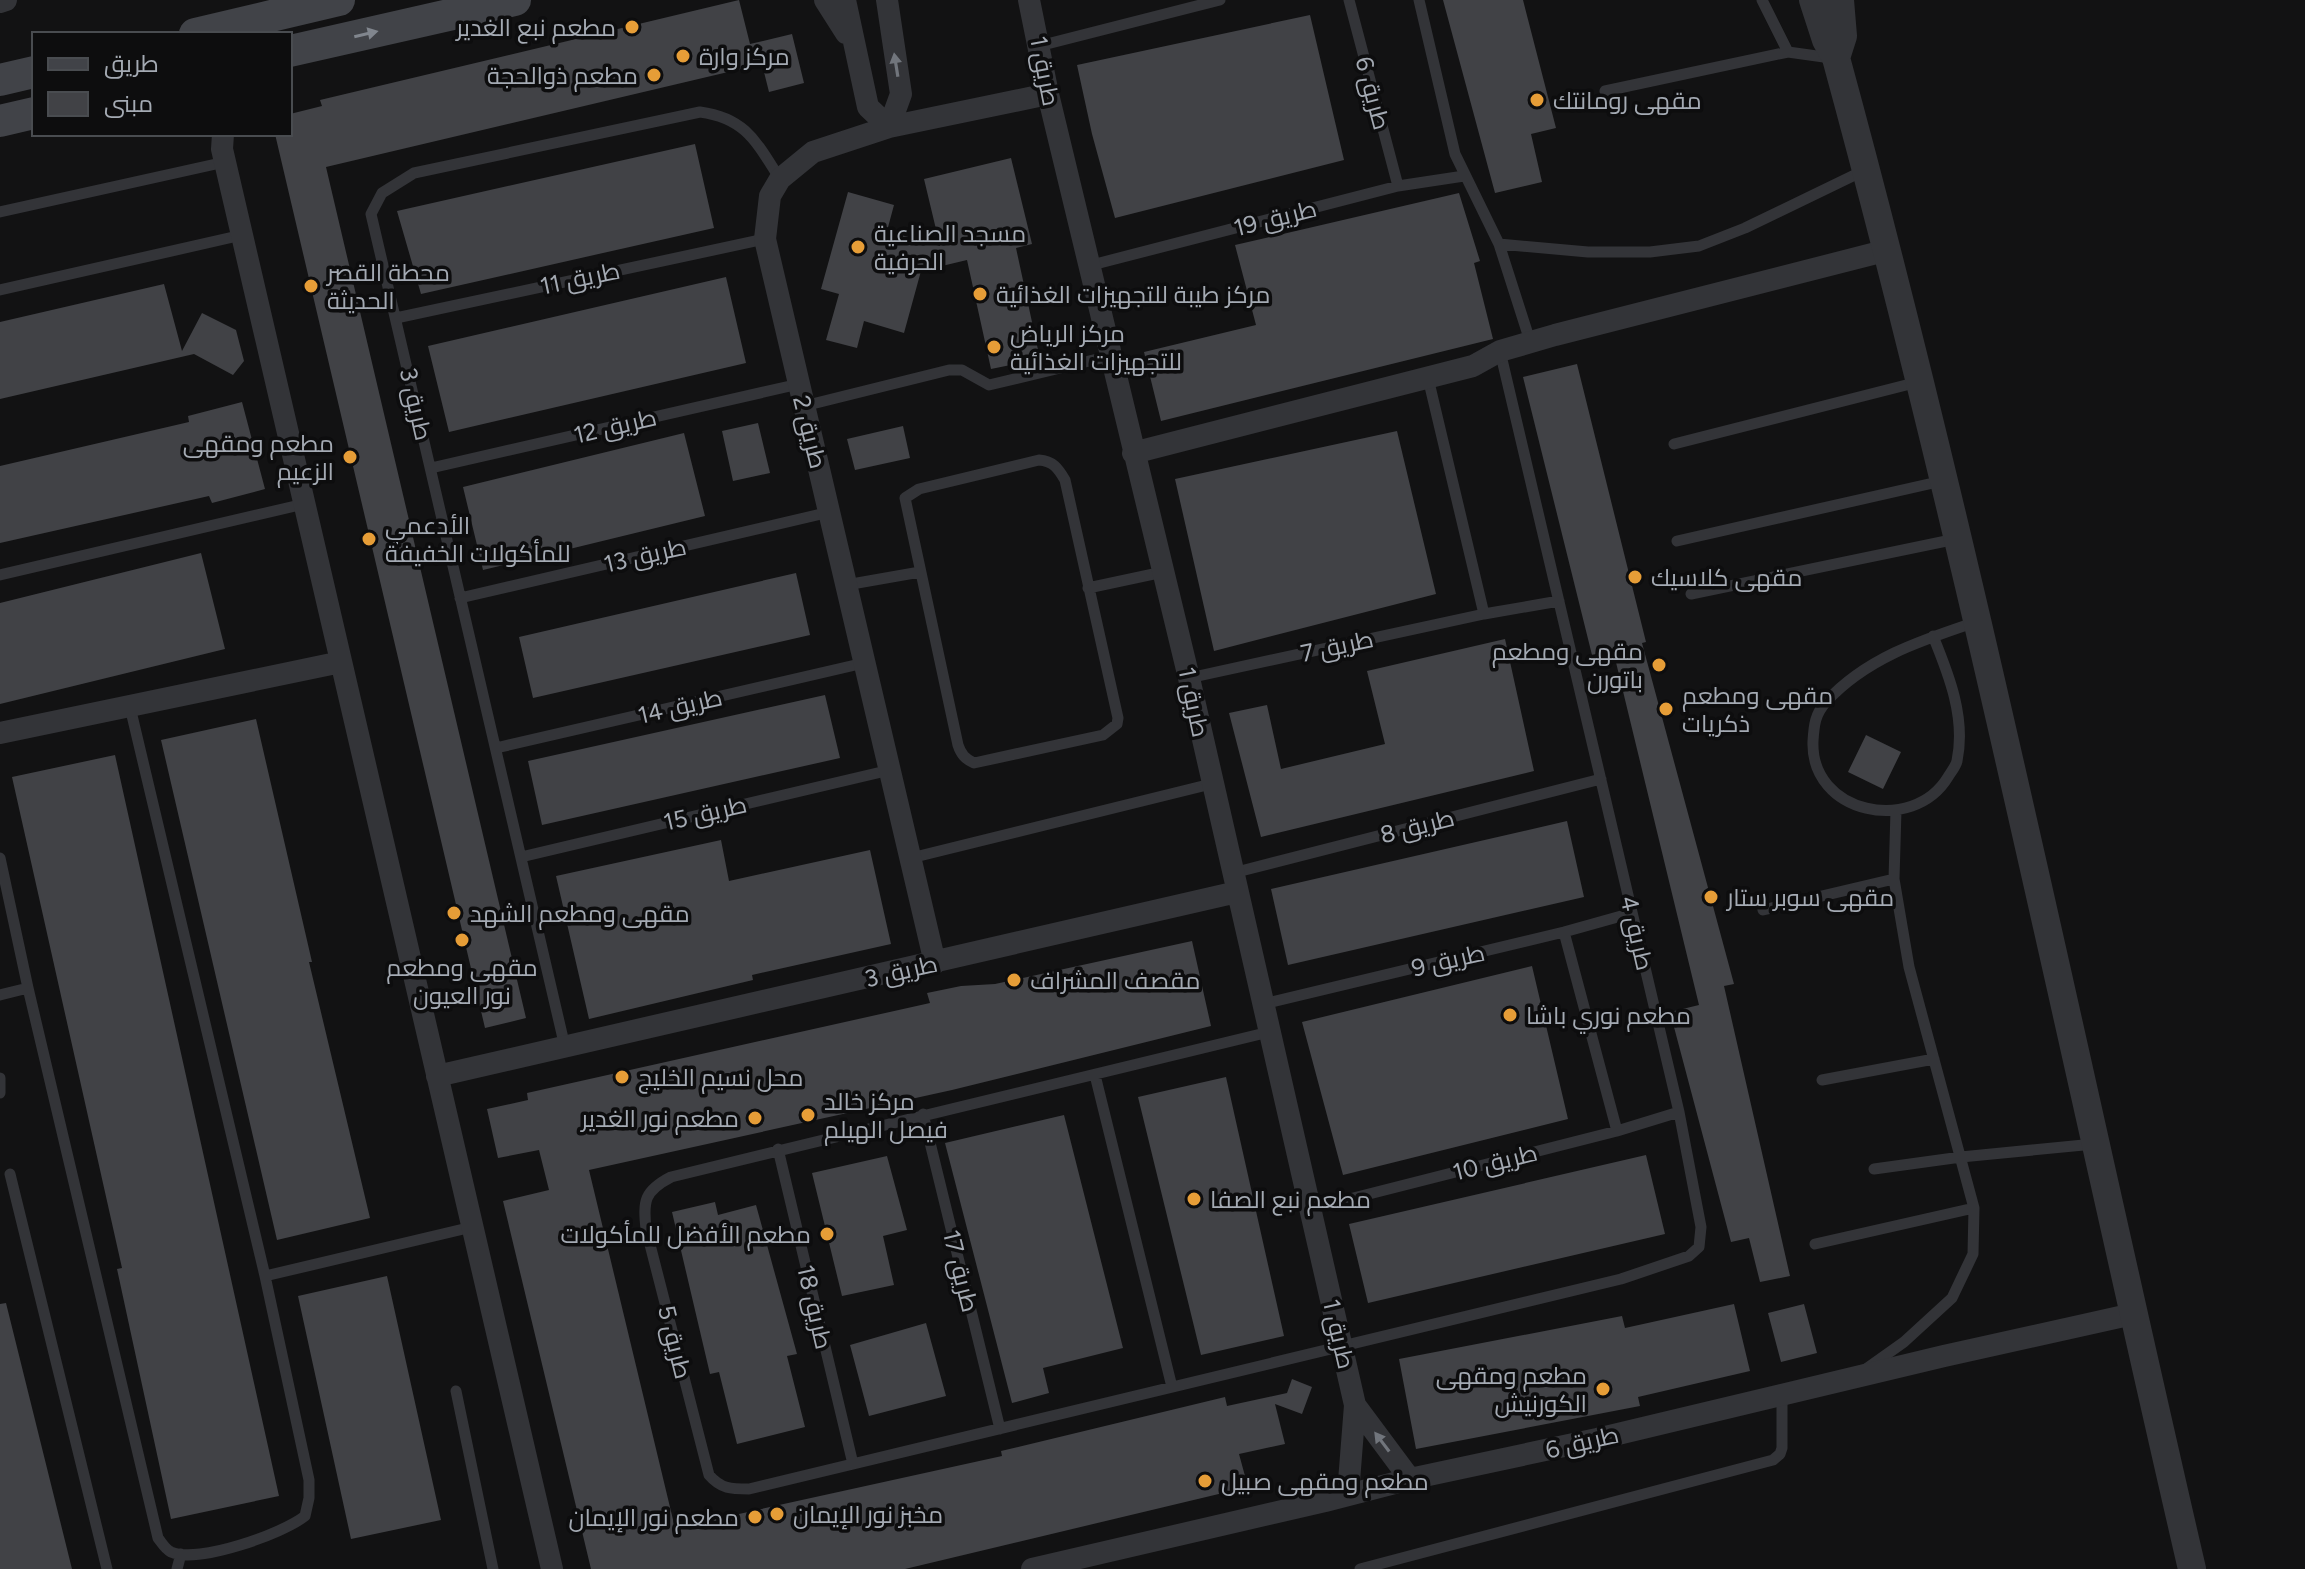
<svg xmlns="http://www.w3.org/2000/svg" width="2305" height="1569" font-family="Figtree,Cairo,sans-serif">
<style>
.building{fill:#414246}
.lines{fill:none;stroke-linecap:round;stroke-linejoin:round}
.service{stroke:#333438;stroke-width:11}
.minor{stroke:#333438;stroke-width:22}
.tertiary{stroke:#333438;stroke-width:28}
.secondary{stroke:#414348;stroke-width:32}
.oneway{fill:#81868e}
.oneway2{fill:#71757c}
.poi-dot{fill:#e69d37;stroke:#0d0d0e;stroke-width:3}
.labels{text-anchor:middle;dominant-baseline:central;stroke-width:7;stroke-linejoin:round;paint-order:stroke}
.poi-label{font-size:24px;fill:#a4aab3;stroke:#0d0d0e;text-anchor:start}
.street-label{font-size:24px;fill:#a4aab3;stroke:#0d0d0e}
</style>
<rect width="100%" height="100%" fill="#121213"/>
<path class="building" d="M739,0l11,44 42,-10 12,49 -35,9 -7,-28 -436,103 200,851 -41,10 -210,-894h15v-20l32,-8 -2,-6z
M1443,0h80l33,128 -25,6 11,48 -47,11z
M1310,15l34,145 -229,58 -23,-84 -15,-69z
M695,144l19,84 -293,66 -24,-83z
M1011,158l21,86 -16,4 24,111 -49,10 -24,-109 -46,11 -17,62 -40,-12 -7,27 -31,-8 13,-46 -18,-5 27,-97 46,13 -7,26 53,15 -16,-67z
M1459,193l21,68 -6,2 19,76 -332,82 -17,-69 112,-27 -21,-80z
M726,277l20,86 -297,69 -21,-86z
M164,284l18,67 20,-38 34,17 8,31 -11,14 -39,-21 -194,45v-77z
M1577,364l69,278 -4,1 92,341 -10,2 66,290 -30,6 -11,-44 -18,4 -61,-230 29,-7 -86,-355 -21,5 -69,-278z
M242,402l23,87 -53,14 -3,-7 -209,47v-77l189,-44 -1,-6z
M758,423l12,50 -37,8 -11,-50z
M903,426l7,32 -55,12 -8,-31z
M1397,431l39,163 -222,57 -39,-172z
M684,433l21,83 -222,54 -20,-83z
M201,553l24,96 -225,55v-101z
M796,573l14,62 -277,63 -14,-61z
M1505,639l29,132 -273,66 -32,-124 38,-8 14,64 104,-25 -18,-73z
M825,695l15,63 -298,67 -14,-64z
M256,719l56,243h-3l61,256 -93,22 -116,-500z
M1866,735l35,17 -18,37 -35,-17z
M115,755l164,741 -108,23 -54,-250 5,-1 -110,-491z
M1567,821l17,76 -296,68 -17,-76z
M721,840l8,41 141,-31 21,94 -139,31 1,5 -164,39 -33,-143z
M1192,941l19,85 -259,64 -363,80 86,358 327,-72 -1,-5 224,-54 2,9 60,-13 5,-14 20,8 -10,27 -27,-10 10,40 -46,10 9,33 -343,82h-314l-88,-368 46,-11 -10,-40 -41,8 -11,-49 41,-9 -1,-7 403,-90 -3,-10 34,-7 34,-2z
M1532,966l36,153 -225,56 -41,-153z
M1226,1077l58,259 -83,19 -63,-258z
M1064,1115l59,233 -80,20 6,25 -37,10 -67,-260z
M1646,1155l19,79 -297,69 -19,-79z
M887,1156l20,74 -24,6 11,49 -52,11 -30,-123z
M715,1202l3,13 38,-10 41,149 -10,2 18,71 -68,17 -18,-72 -9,2 -38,-162z
M387,1276l54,244 -90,19 -53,-243z
M6,1303l66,266h-72v-265z
M1734,1304l16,67 -112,26 2,9 -224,43 -17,-90 223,-43 3,12z
M1804,1304l13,49 -36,9 -13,-49z
M926,1323l20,73 -77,20 -19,-71z"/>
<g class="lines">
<path class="service" d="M1349,0l49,186
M1419,0l36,154 44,90 32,100
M1762,0l26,52
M1039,46l181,-46
M1605,91l183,-39 43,6
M0,212l225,-50
M1499,244l89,8h62l49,-6 46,-18 120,-58
M1088,266l310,-80 66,-10
M0,290l242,-55
M396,318l369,-79
M1428,378l56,236
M804,406l145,-36h13l27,15 121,-29
M1674,444l244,-62
M1039,460c14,1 19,8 26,20l53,238 -1,6 -14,11 -129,28c-9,-4 -13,-9 -16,-18l-53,-247 14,-9z
M431,468l368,-84
M1677,541l265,-60
M0,575l304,-71
M846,585l74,-13
M1088,588l75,-16
M1691,594l265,-55
M460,598l370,-86
M1933,636c16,39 33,82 24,125 -1,5 -6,11 -9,16 -35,58 -138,37 -135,-36 1,-16 2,-27 13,-39 40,-44 96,-62 150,-80
M1189,678l295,-64 75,-13
M496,748l368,-85
M521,857l369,-87
M0,858l28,130 130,550c4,5 7,11 13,14 27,12 111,-18 134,-36l4,-18v-18l-44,-204 -135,-569
M911,858l300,-74
M1233,873l368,-94
M1763,910l131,-31
M1564,932l53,199
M0,995l28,-7
M1263,1004l301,-72 68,-19
M1269,1032l-598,145c-27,14 -28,24 -25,52l63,246c12,14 22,14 40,14l872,-210 68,-23 10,-9 2,-20 -22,-115 -179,-761
M565,1047l-194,-833 11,-21 32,-20 286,-61c46,6 57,31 80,67
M1095,1075l77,312
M0,1078v15
M1822,1080l112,-21
M923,1114l77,315
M778,1149l75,315
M1874,1169l87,-12 133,-13
M10,1174l97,395
M1310,1209l307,-78 62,-19
M1815,1244l159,-36
M265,1276l207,-49
M1866,1369l38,-27 48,-44 21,-44 1,-46 -65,-241 -15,-88 2,-69
M456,1391l37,178
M177,1569l4,-15
M1360,1569l413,-109 7,-6 2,-6v-54"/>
<path class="minor" d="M825,0l21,33
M845,0l23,107 21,20
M887,0l14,94 -12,33
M1029,0l19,94 141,584 166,727 -7,89
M0,2l6,-2
M223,134l-1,15 3,13 327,1407
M1133,453l340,-87 27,-15 55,-16 333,-85
M0,733l341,-71
M935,963l-170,-724 5,-43 10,-17 33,-27 76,-25 159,-33
M437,1076l800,-184
M1355,1405l55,74
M1032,1569l293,-68 85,-22 187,-40 347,-83 189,-42"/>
<path class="tertiary" d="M1813,0l13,40 10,18c136,499 239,1007 356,1511
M1836,58l7,-22 -3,-36"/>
<path class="secondary" d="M195,34l144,-34
M290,51l225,-51
M0,80l34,-8
M0,121l34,-8"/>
</g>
<defs><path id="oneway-solid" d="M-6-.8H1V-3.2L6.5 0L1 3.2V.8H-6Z" transform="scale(2)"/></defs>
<use class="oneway" href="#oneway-solid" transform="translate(366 34) rotate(-13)"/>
<g class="oneway2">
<use href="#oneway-solid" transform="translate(896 65) rotate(-99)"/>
<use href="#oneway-solid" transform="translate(1382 1442) rotate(-127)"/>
</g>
<g class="poi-dot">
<circle cx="632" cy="27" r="8"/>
<circle cx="683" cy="56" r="8"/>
<circle cx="654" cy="75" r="8"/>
<circle cx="1537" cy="100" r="8"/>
<circle cx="858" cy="247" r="8"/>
<circle cx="311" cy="286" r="8"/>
<circle cx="980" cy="294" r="8"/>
<circle cx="994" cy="347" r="8"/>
<circle cx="350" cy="457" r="8"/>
<circle cx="369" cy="539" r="8"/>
<circle cx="1635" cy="577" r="8"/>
<circle cx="1659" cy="665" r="8"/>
<circle cx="1666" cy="709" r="8"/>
<circle cx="1711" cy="897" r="8"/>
<circle cx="454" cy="913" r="8"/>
<circle cx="462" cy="940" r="8"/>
<circle cx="1014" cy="980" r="8"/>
<circle cx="1510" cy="1015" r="8"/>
<circle cx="622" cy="1077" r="8"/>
<circle cx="808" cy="1115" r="8"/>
<circle cx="755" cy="1118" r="8"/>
<circle cx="1194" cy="1199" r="8"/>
<circle cx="827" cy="1234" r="8"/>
<circle cx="1603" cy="1389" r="8"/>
<circle cx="1205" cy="1481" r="8"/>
<circle cx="777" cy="1514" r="8"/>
<circle cx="755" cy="1517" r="8"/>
</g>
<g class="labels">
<g class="poi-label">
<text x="616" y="27" text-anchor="end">مطعم نبع الغدير</text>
<text x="699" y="56">مركز وارة</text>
<text x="638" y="75" text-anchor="end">مطعم ذوالحجة</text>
<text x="1553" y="100">مقهى رومانتك</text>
<text x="874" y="233">مسجد الصناعية<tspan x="874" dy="28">الحرفية</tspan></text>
<text x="327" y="272">محطة القصر<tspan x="327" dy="28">الحديثة</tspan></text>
<text x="996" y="294">مركز طيبة للتجهيزات الغذائية</text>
<text x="1010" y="333">مركز الرياض<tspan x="1010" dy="28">للتجهيزات الغذائية</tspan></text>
<text x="334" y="443" text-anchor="end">مطعم ومقهى<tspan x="334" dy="28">الزعيم</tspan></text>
<text x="385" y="525">الأدعمي<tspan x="385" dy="28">للمأكولات الخفيفة</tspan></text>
<text x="1651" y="577">مقهى كلاسيك</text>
<text x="1643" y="651" text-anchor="end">مقهى ومطعم<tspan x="1643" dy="28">باتورن</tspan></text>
<text x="1682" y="695">مقهى ومطعم<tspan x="1682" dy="28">ذكريات</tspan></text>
<text x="1727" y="897">مقهى سوبر ستار</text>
<text x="470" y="913">مقهى ومطعم الشهد</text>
<text x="462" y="967" text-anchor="middle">مقهى ومطعم<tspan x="462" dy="28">نور العيون</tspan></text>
<text x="1030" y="980">مقصف المشراف</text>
<text x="1526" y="1015">مطعم نوري باشا</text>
<text x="638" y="1077">محل نسيم الخليج</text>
<text x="824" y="1101">مركز خالد<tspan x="824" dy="28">فيصل الهيلم</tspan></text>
<text x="739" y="1118" text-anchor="end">مطعم نور الغدير</text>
<text x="1210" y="1199">مطعم نبع الصفا</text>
<text x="811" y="1234" text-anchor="end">مطعم الأفضل للمأكولات</text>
<text x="1587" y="1375" text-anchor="end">مطعم ومقهى<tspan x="1587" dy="28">الكورنيش</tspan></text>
<text x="1221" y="1481">مطعم ومقهى صبيل</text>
<text x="793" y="1514">مخبز نور الإيمان</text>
<text x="739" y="1517" text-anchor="end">مطعم نور الإيمان</text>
</g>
<g class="street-label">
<text transform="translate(1045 71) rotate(79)">طريق 1</text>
<text transform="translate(1373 93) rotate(75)">طريق 6</text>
<text transform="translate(1275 218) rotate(-14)">طريق 19</text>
<text transform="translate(580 278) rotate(-12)">طريق 11</text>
<text transform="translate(416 404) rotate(77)">طريق 3</text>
<text transform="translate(615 426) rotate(-13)">طريق 12</text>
<text transform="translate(810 432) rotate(76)">طريق 2</text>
<text transform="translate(645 555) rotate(-13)">طريق 13</text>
<text transform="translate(1337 646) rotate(-12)">طريق 7</text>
<text transform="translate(1194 702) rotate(78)">طريق 1</text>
<text transform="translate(680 706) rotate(-13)">طريق 14</text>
<text transform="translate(705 813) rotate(-13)">طريق 15</text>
<text transform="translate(1417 826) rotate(-14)">طريق 8</text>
<text transform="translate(1637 933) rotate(77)">طريق 4</text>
<text transform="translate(1448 960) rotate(-13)">طريق 9</text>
<text transform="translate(901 971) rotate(-13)">طريق 3</text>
<text transform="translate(1495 1162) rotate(-14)">طريق 10</text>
<text transform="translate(961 1271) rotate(76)">طريق 17</text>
<text transform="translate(815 1307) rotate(77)">طريق 18</text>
<text transform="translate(1339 1334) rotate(77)">طريق 1</text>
<text transform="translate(675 1342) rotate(76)">طريق 5</text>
<text transform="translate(1582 1442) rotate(-13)">طريق 6</text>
</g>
</g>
<rect x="32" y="32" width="260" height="104" fill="#0d0d0e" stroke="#494c50" stroke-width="2"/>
<rect x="48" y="58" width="40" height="12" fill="#414348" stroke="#494c50" stroke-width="2"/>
<text x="104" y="72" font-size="24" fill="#a4aab3">طريق</text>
<rect x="48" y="92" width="40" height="24" fill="#414246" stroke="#494c50" stroke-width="2"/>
<text x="104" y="112" font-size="24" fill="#a4aab3">مبنى</text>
</svg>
